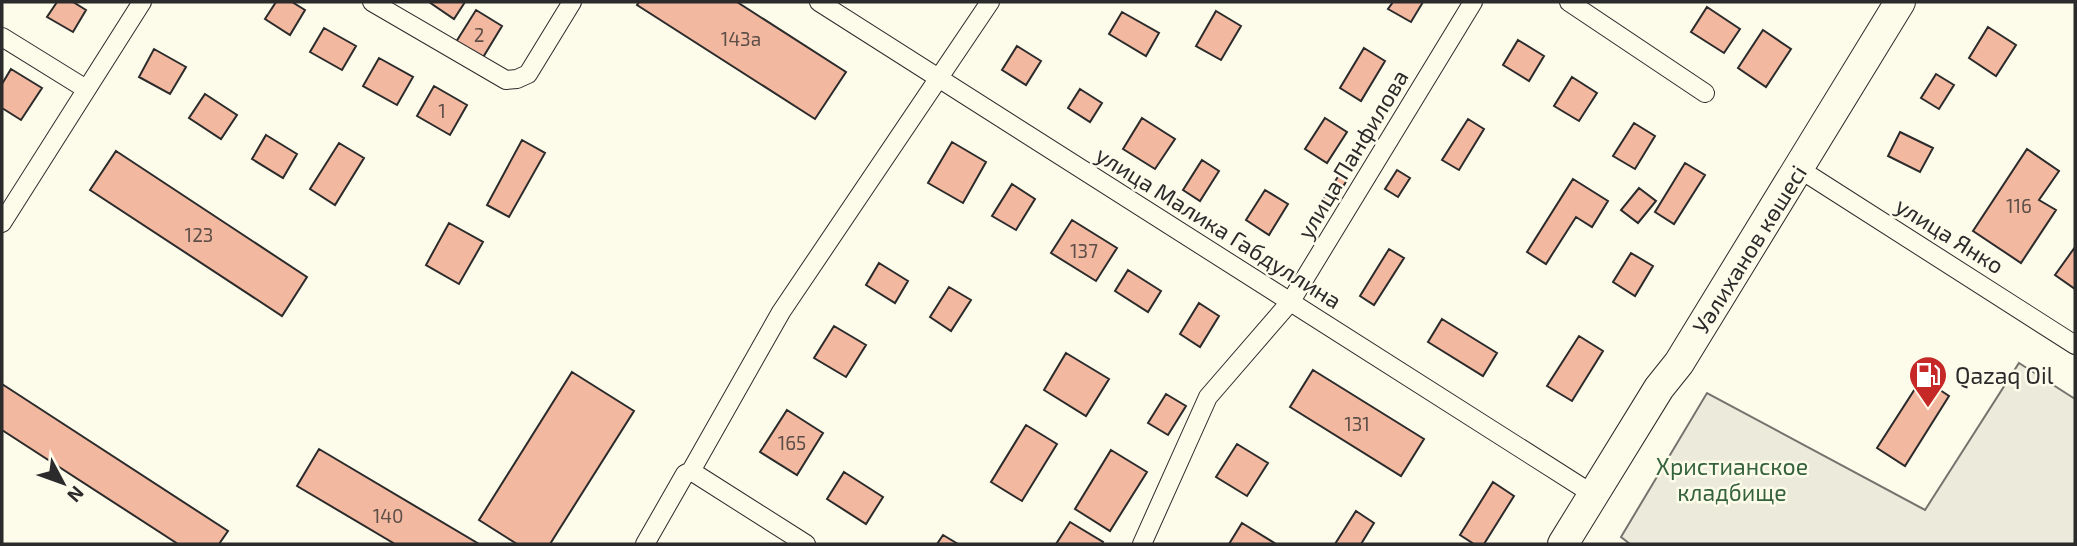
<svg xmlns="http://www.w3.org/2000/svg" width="2077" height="546" font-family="'Exo 2',sans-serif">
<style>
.green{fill:#ecebdb;stroke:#74746e;stroke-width:2}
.building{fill:#f2b8a0;stroke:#2b2b2b;stroke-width:2}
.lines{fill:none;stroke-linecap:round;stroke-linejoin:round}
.minor-casing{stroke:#2b2b2b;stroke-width:20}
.trunk-casing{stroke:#2b2b2b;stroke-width:32}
.minor{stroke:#fdfbea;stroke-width:18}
.trunk{stroke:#fdfbea;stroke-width:30}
.labels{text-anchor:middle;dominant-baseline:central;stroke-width:5;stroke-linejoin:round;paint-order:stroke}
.number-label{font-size:19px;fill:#5d4e48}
.street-label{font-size:23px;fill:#2b2b2b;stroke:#fdfbea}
.poi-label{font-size:23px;fill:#2b2b2b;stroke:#fdfbea;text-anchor:start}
.park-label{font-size:23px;fill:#34623c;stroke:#fdfbea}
</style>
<rect width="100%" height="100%" fill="#fdfbea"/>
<path class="green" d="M2019,363l56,36v145h-445l-9,-7 86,-144 218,117z"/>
<path class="building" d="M57,2h16l13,8 -13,22 -26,-15z
M276,2h16l13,8 -15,25 -25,-16z
M429,2h36l-11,17z
M639,2h98l109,70 -31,47 -178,-114z
M1393,2h30l-12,20 -23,-13z
M1707,7l33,22 -16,24 -33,-21z
M476,10l26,16 -20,33 -26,-17z
M1216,11l25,15 -20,34 -25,-14z
M1122,12l37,21 -13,23 -37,-22z
M1988,27l28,18 -20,31 -27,-18z
M324,28l32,18 -14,24 -32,-18z
M1763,30l28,19 -25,38 -28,-19z
M1518,40l26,16 -15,25 -26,-16z
M1017,46l24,15 -15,24 -24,-15z
M1364,48l21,13 -24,40 -21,-13z
M154,49l32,18 -16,27 -31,-17z
M379,58l34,19 -16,28 -34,-19z
M11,69l31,19 -21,32 -19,-12v-24z
M1936,74l18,11 -15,24 -18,-11z
M1572,77l25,16 -18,28 -25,-15z
M434,86l33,19 -17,30 -33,-19z
M1080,89l22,14 -12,19 -22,-14z
M205,94l32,21 -16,24 -32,-21z
M1142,118l33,21 -20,30 -32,-20z
M1325,118l22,14 -20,31 -22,-14z
M1468,119l16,10 -25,41 -17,-10z
M1634,123l21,13 -20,33 -22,-13z
M1900,132l33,16 -13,24 -32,-16z
M266,135l31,19 -14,24 -31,-19z
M522,140l23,13 -36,64 -22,-12z
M952,142l34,20 -23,41 -35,-20z
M339,143l25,15 -29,47 -25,-16z
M2027,149l32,22 -20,29 17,10 -35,53 -48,-32z
M116,151l191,126 -25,39 -192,-126z
M1202,160l17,11 -19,30 -17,-11z
M1685,163l20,12 -31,49 -19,-12z
M1397,170l13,8 -12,19 -13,-8z
M1339,175l8,5 -15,25 -9,-5z
M1573,179l35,22 -16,26 -16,-10 -30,47 -19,-12z
M1012,184l23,15 -19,31 -24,-14z
M1639,188l17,13 -18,22 -17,-13z
M1265,190l23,14 -19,31 -23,-15z
M1072,220l45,28 -21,33 -45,-28z
M449,223l34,19 -24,42 -33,-19z
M2075,247v42l-20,-14z
M1389,249l15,9 -30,47 -14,-9z
M1631,253l22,13 -18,30 -22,-14z
M879,263l29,18 -13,22 -29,-18z
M1128,270l33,21 -13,21 -33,-21z
M949,287l22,13 -20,31 -21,-14z
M1199,303l20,13 -19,31 -20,-13z
M1442,319l55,34 -14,23 -55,-34z
M834,326l32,19 -20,32 -32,-19z
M1579,336l24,15 -31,50 -25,-15z
M1066,353l43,26 -23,37 -42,-26z
M1313,370l111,69 -23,37 -111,-69z
M572,372l62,39 -84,133h-33l-38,-24z
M1922,378l27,18 -44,70 -28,-18z
M2,384l226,147 -9,13h-41l-176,-114z
M1166,394l20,12 -18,29 -20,-12z
M787,410l36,23 -26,42 -37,-23z
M1026,425l31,19 -35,57 -31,-19z
M1237,444l31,19 -21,33 -31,-19z
M319,449l160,95h-84l-98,-58z
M1111,450l36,22 -37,59 -35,-22z
M844,472l39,25 -17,27 -39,-25z
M1493,482l21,14 -30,48h-10l-14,-9z
M1356,511l18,12 -13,21h-26z
M1070,522l33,20 -1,2h-46z
M1242,523l34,21h-47z
M943,535l15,9h-21z"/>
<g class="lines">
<defs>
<path id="minor" d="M372,2l134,78 11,-1 11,-5 44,-72
M819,2l775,493
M1569,2l136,91
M2,37l84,52
M1798,168l277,177
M2,223l140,-221
M691,471l115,73
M645,544l40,-70 6,-3 90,-159 209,-310
M1142,544l66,-147 83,-96 182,-299"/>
<path id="trunk" d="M1563,544l96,-156 20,-25 221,-361"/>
</defs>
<use href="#minor" class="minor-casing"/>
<use href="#trunk" class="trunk-casing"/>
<use href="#minor" class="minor"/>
<use href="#trunk" class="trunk"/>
</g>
<defs>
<symbol id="fuel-pin" viewBox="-11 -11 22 30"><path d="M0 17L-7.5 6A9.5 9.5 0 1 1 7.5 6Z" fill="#c62828" stroke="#fdfbea"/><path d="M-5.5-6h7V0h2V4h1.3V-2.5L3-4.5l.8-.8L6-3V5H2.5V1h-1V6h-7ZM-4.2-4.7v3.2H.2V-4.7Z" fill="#fff"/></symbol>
</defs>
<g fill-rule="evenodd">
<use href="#fuel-pin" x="1906" y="353" width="44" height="60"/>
</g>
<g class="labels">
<g class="number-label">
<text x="479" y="34">2</text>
<text x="741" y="38">143а</text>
<text x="442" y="110">1</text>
<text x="2019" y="205">116</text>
<text x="199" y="234">123</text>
<text x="1084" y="250">137</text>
<text x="1357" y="423">131</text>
<text x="792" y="442">165</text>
<text x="388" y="515">140</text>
</g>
<g class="street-label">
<text transform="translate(1352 154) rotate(-59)">улица Панфилова</text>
<text transform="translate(1219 227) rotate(32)">улица Малика Габдуллина</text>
<text transform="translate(1950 235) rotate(32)">улица Янко</text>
<text transform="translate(1749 249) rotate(-58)">Уәлиханов көшесі</text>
</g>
<g class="poi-label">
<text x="1955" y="375">Qazaq Oil</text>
</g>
<g class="park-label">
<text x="1732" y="466">Христианское<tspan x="1732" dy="26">кладбище</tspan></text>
</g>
</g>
<rect width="2077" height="546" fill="none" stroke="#2b2b2b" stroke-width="7"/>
<g transform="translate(63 483) rotate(131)" stroke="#fdfbea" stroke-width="5" paint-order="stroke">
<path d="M0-5L12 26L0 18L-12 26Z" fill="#2b2b2b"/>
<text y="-10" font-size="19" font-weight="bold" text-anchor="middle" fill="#2b2b2b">N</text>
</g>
</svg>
